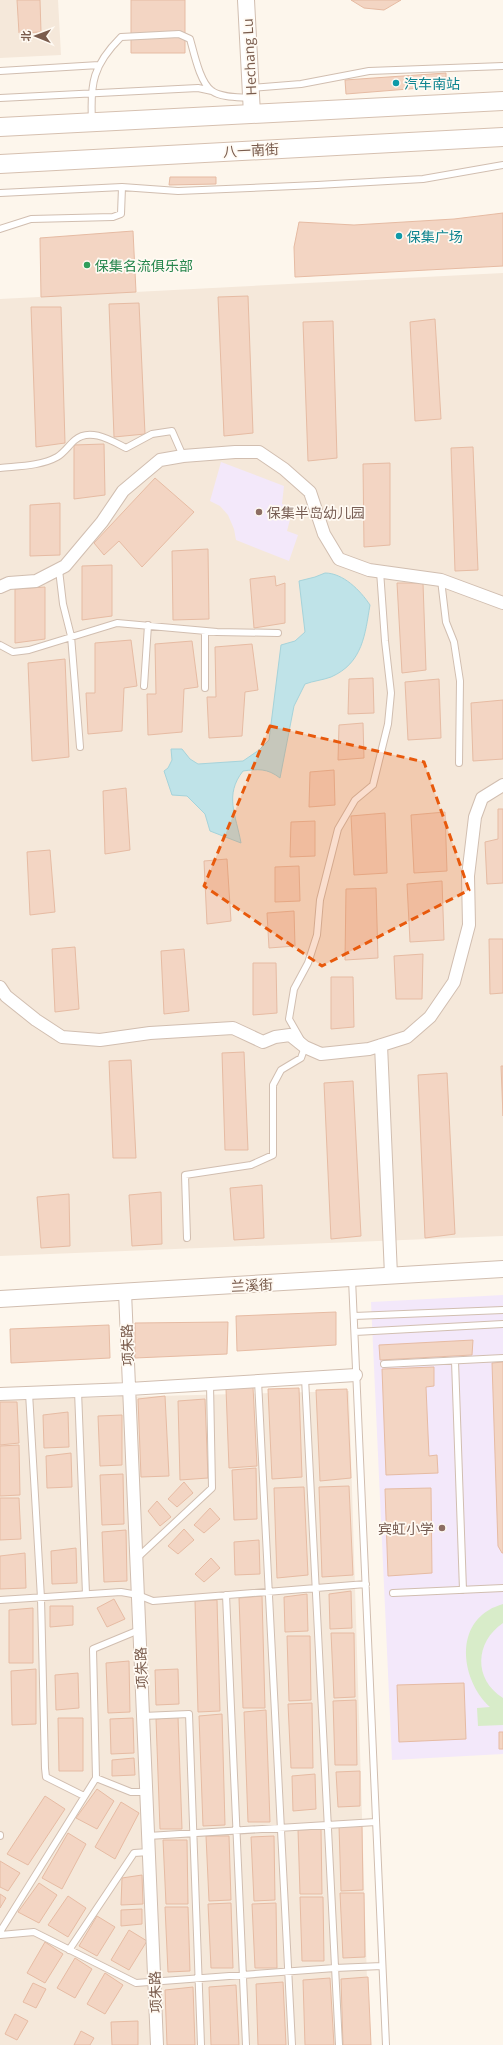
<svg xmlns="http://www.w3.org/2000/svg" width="503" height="2045" font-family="'Open Sans','Noto Sans SC',sans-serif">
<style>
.residential{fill:#f5e8da}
.education{fill:#f3e8fa}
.green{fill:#d8ecc9}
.water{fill:#bfe3e8;stroke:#a5d3da}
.building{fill:#f3d5c3;stroke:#e6bba3}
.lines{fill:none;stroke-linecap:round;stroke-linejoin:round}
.service-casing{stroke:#d1beb0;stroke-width:8}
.minor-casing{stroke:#d1beb0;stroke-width:14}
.tertiary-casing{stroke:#d1beb0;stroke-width:18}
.secondary-casing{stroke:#d6c0b0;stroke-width:20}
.service{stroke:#fff;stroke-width:6}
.minor{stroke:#fff;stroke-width:12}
.tertiary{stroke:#fff;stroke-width:16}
.secondary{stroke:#fff;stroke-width:18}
.marked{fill:#e8590c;fill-opacity:0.2;stroke:#e8590c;stroke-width:3;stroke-dasharray:8 5;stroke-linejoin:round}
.culture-dot{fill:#0f9aa8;stroke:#fffaf3;stroke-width:1.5}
.leisure-dot{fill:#2e9e5b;stroke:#fffaf3;stroke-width:1.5}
.education-dot{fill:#8d6e63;stroke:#fffaf3;stroke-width:1.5}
.labels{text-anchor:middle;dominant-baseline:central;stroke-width:3.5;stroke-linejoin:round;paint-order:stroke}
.street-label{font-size:14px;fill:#7a5c4d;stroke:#fffaf3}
.culture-label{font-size:14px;fill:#0d838f;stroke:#fffaf3;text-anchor:start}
.leisure-label{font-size:14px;fill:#27864d;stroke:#fffaf3;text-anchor:start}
.education-label{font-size:14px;fill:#785e54;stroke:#fffaf3;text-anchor:start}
</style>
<rect width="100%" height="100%" fill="#fdf6ec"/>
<path class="residential" d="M0,0h58l3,55 -61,3z
M503,273v963l-503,20v-957z
M349,1391l20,654h-369v-645z"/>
<path class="education" d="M221,462l63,24 -2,18 11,4 -6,23 11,4 -9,26 -53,-21 -2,-11 -6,-14 -8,-9 -10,-5z
M503,1295v459l-111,6 -21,-458z"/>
<path class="green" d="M503,1604v19c-28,19 -30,56 0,75v27l-25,1 -1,-18 13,-1c-26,-23 -37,-76 -1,-97 4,-3 9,-4 14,-6z"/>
<path class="water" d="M325,573c18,0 35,17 45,32 -5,29 -7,58 -39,72 -8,3 -18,4 -26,7l-11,22 -14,72c-13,-10 -22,-9 -37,-7 -19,24 -7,44 -2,72l-31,-12 -5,-17 -18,-18 -15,-1 -8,-24 4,-3 4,-8 -1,-11h11l8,10 8,5 45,-3 16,-11 10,-10 12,-95 14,-4 10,-9 -6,-51 16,-4z"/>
<path class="building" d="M17,0h23l1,32 -22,1z
M131,0h54v53h-54z
M351,0h50l-17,10 -20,-2z
M446,73v13l-100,8 -1,-14z
M170,177h46v7l-47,1z
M503,213v53l-208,11 -1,-30 5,-25 55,3 100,-6z
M133,231l3,61 -95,5 -1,-59z
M248,296l5,137 -29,3 -6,-139z
M139,303l6,131 -31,3 -5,-133z
M31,307h30l4,136 -29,4z
M435,319l6,100 -26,2 -5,-99z
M333,321l4,137 -29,3 -5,-139z
M104,444l1,51 -31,4v-54z
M473,447l5,123 -23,1 -4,-123z
M390,463v82l-26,2 -1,-83z
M155,478l39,34 -52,55 -23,-26 -15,14 -10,-12z
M60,503v52l-30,1v-51z
M208,549l1,70 -36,1 -1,-69z
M112,565v51l-30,4v-54z
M275,576l1,10 9,-3v40l-31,5 -4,-49z
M397,583h26l3,87 -24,3z
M45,587v52l-30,4v-54z
M131,640l6,46 -13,2 -2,43 -34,3 -2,-41h9v-50z
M192,641l6,46 -14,2 -2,43 -34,3 -1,-41h9l-1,-50z
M252,644l6,46 -13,2 -3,44 -33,2 -2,-41h9l-1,-50z
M65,659l4,98 -37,4 -4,-98z
M373,678l1,35 -26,1 1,-35z
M439,679l2,59 -33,2 -3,-58z
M503,700v59l-30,2 -2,-58z
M363,723l1,35 -26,2 1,-35z
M334,770l1,35 -26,2 1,-35z
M126,788l4,62 -25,4 -2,-63z
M498,809h5v74l-16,1 -2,-42 13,-3z
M445,812l2,59 -33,2 -3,-58z
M385,813l2,60 -33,2 -3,-59z
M315,821v35l-25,1 1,-35z
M50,850l5,62 -25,3 -3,-63z
M227,859l4,62 -24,3 -3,-63z
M299,866l1,35 -25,1v-35z
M442,881l2,59 -34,2 -3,-58z
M376,888l2,70 -33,2 1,-71z
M294,911l1,35 -26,2 -2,-35z
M489,939h14v54l-13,1z
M75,947l4,62 -24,3 -3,-63z
M184,949l5,62 -25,3 -3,-63z
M423,954l-1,45h-26l-2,-43z
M253,963h23l1,50 -24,2z
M331,977h22l1,50 -23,2z
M244,1052l4,98h-23l-3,-97z
M131,1060l5,98h-23l-4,-97z
M501,1066h2v50z
M447,1073l8,161 -30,4 -7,-163z
M353,1081l8,155 -30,3 -7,-156z
M262,1185l2,53 -30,2 -4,-52z
M161,1192l1,52 -30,2 -3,-51z
M69,1194l1,52 -29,2 -4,-51z
M336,1312v33l-99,6 -1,-35z
M228,1322l-1,32 -92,4v-35z
M109,1325l1,33 -99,5 -1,-34z
M473,1340l-1,15 -92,5 -1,-15z
M503,1362v191h-1l-4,-7 -6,-183z
M434,1367v19l-8,1 3,69 8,-1 1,18 -52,2 -4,-106z
M253,1387l4,79 -28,2 -3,-79z
M299,1388l3,89 -30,2 -4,-90z
M347,1389l4,89 -31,3 -4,-91z
M165,1396l4,80 -28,1 -3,-78z
M205,1399l3,79 -28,2 -2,-79z
M0,1402h17l2,41 -19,2z
M68,1412l1,35 -25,1 -1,-33z
M122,1415v50l-22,1 -2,-50z
M19,1445l1,50 -20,1v-50z
M71,1453l1,34 -25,1 -1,-32z
M256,1468l1,51 -23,1 -2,-50z
M123,1474l1,50 -22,1 -2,-50z
M184,1482l9,11 -16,14 -9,-8z
M349,1486l4,89 -31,2 -3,-90z
M304,1487l4,88 -31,3 -3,-90z
M431,1488l1,85 -44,3 -3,-87z
M0,1498h19l2,41 -21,1z
M157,1501l14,16 -11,9 -12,-15z
M210,1508l10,11 -16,14 -10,-8z
M184,1529l10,11 -16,14 -10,-8z
M126,1530l1,51 -23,1 -2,-50z
M259,1540l1,34 -25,1 -1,-33z
M76,1548l1,35 -25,1 -1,-33z
M25,1553l1,35 -26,1v-33z
M211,1558l9,10 -16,14 -9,-8z
M351,1591l1,37 -22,1 -1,-35z
M307,1594l1,37 -23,1 -1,-35z
M262,1596l3,112h-22l-4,-110z
M114,1599l11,20 -18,8 -10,-19z
M217,1600l3,111 -22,1 -3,-111z
M50,1606h23v19l-23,2z
M33,1608v55h-24v-53z
M331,1633h23l1,64 -21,1z
M287,1636h23l1,64 -22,1z
M129,1661l1,51 -22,1 -2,-50z
M36,1669v55l-24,1 -1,-54z
M178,1669l1,35 -23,1 -1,-35z
M78,1673l1,35 -23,2 -1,-35z
M464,1683l2,56 -67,3 -2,-57z
M356,1700l1,65h-22l-2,-64z
M312,1703l1,65h-22l-3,-64z
M266,1710l4,112h-22l-4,-110z
M222,1714l3,111 -22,1 -4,-110z
M178,1717l4,112h-22l-4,-110z
M58,1718h25v53h-24z
M133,1718l1,35 -23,1 -1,-35z
M499,1732h4v17h-4z
M134,1758l1,17 -23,1v-16z
M360,1771v35l-22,1 -2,-35z
M315,1774l1,35 -23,2 -1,-35z
M97,1789l17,12 -17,28 -21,-11z
M45,1796l20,13 -37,56 -21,-11z
M121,1802l18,11 -24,46 -20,-12z
M339,1826h23l1,64 -22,1z
M321,1829l1,65h-22l-2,-64z
M68,1833l18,11 -24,45 -20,-11z
M206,1836h23l2,64 -22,1z
M274,1836l1,64 -21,1 -3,-64z
M163,1840h24l1,64h-22z
M0,1861l20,12 -12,18 -8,-4z
M142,1875l1,29 -22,1 1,-27z
M39,1883l18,12 -18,28 -21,-11z
M340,1893h24l1,64 -22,1z
M0,1894l6,4 -6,10z
M68,1896l18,12 -18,29 -20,-12z
M300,1897h23l1,64h-22z
M231,1903l2,65h-22l-3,-64z
M276,1903l1,65h-22l-3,-64z
M165,1907h23l2,64 -22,1z
M142,1909v15l-21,2v-16z
M97,1916l18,11 -18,29 -18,-10z
M129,1930l18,11 -18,29 -18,-10z
M45,1942l18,12 -18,29 -18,-10z
M75,1958l17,11 -17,29 -18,-10z
M105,1973l18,12 -18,29 -18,-10z
M368,1977l3,68h-28l-2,-66z
M330,1978l4,67h-29l-2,-65z
M283,1982l3,63h-28l-2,-61z
M33,1983l13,6 -10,19 -13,-6z
M236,1985l3,60h-28l-2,-58z
M193,1987l2,58h-28l-2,-55z
M15,2014l13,7 -11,19 -12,-6z
M138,2021v24h-26l-1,-23z
M81,2031l13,7 -4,7h-16z"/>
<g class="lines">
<defs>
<path id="service" d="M0,71l99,-6
M252,88l49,-4 68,-13 134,-5
M0,98l198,-10 14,3
M92,121c-2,-38 1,-56 29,-84l58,-3 11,5c4,14 10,44 22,52 10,7 27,6 38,7
M0,193l122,-6 56,4 139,-6 106,-6 80,-14
M0,229l31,-10 82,-2 8,-3 1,-27
M0,468c18,-2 41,-2 57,-11 7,-4 12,-12 18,-17 15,-13 37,1 51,8l26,-14 20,-3 11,25
M59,570l4,34 8,32 9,111
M441,580l5,42 8,20 6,39 -1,82
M205,631v57
M0,645l13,7 16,-2 88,-27 100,9 61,1
M144,686l4,-61
M187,1238l-2,-63 66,-10 22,-10v-70l8,-15 20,-12 4,-11 -16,-28 5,-30 14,-26 9,-28 3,-35 18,-71 17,-29 18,-15 15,-61 3,-31 -6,-52 -5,-70
M352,1279l34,766
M354,1316l149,-6
M355,1332l148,-8
M455,1361l8,229
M384,1364l119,-6
M305,1378l34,667
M258,1381l34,664
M78,1391l8,203
M29,1393l12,205 4,170 1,9 38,19
M137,1558l75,-70 -2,-104
M393,1593l110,-5
M226,1595l20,450
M0,1600l121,-8 17,3 15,6 213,-17
M143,1716l46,-2 12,331
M96,1778l35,14h15
M0,1835v1
M148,1836l228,-14
M0,1932l96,-154 -3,-129 46,-19
M0,1935l34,-3 102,51 199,-15 47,-2
M69,1950l65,-97 15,-1"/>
<path id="minor" d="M0,587l9,-4 27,-2 29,-15 37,-44 21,-31 37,-31 23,-4 52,-4h24l25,17 26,23 14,42 15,25 30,11 72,10 62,23
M0,987l6,9 30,24 26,17 38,3 50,-7 83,-5 30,14 12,-5 15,-2 15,12 16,7 48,-5 38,-12 23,-20 24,-35 15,-57 -1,-49 7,-59 7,-19 21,-13
M381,1045l10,230
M125,1292l32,753
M0,1394l129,-5 227,-14"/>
<path id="tertiary" d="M246,0l6,114
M0,1299l503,-30"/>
<path id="secondary" d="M0,127l503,-26
M0,164l503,-27"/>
</defs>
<use href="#service" class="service-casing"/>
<use href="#minor" class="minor-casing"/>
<use href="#tertiary" class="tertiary-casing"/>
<use href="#secondary" class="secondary-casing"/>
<use href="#service" class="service"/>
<use href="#minor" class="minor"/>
<use href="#tertiary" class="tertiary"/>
<use href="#secondary" class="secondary"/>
</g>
<path class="marked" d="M270,726l154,36 45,128 -147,76 -118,-80z"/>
<g class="culture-dot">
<circle cx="396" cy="83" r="4"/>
<circle cx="399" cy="236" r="4"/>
</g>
<circle class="leisure-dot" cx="87" cy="265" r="4"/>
<g class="education-dot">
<circle cx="259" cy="512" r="4"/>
<circle cx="442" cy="1528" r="4"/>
</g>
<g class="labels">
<g class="street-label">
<text transform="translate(249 57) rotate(-93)">Hechang Lu</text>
<text transform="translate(251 150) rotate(-3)">八一南街</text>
<text transform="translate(252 1285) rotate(-3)">兰溪街</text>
<text transform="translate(127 1345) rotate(-92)">项朱路</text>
<text transform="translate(141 1668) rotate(-93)">项朱路</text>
<text transform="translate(155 1992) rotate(-92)">项朱路</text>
</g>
<g class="culture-label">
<text x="404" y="83">汽车南站</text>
<text x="407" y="236">保集广场</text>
</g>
<g class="leisure-label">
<text x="95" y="265">保集名流俱乐部</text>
</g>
<g class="education-label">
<text x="267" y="512">保集半岛幼儿园</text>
<text x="434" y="1528" text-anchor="end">宾虹小学</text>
</g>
</g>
<g transform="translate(36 36) rotate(271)" stroke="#fffaf3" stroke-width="3" paint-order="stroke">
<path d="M0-3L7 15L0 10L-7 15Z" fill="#7a5c4d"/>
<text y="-6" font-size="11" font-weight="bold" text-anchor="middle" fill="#7a5c4d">北</text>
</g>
</svg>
